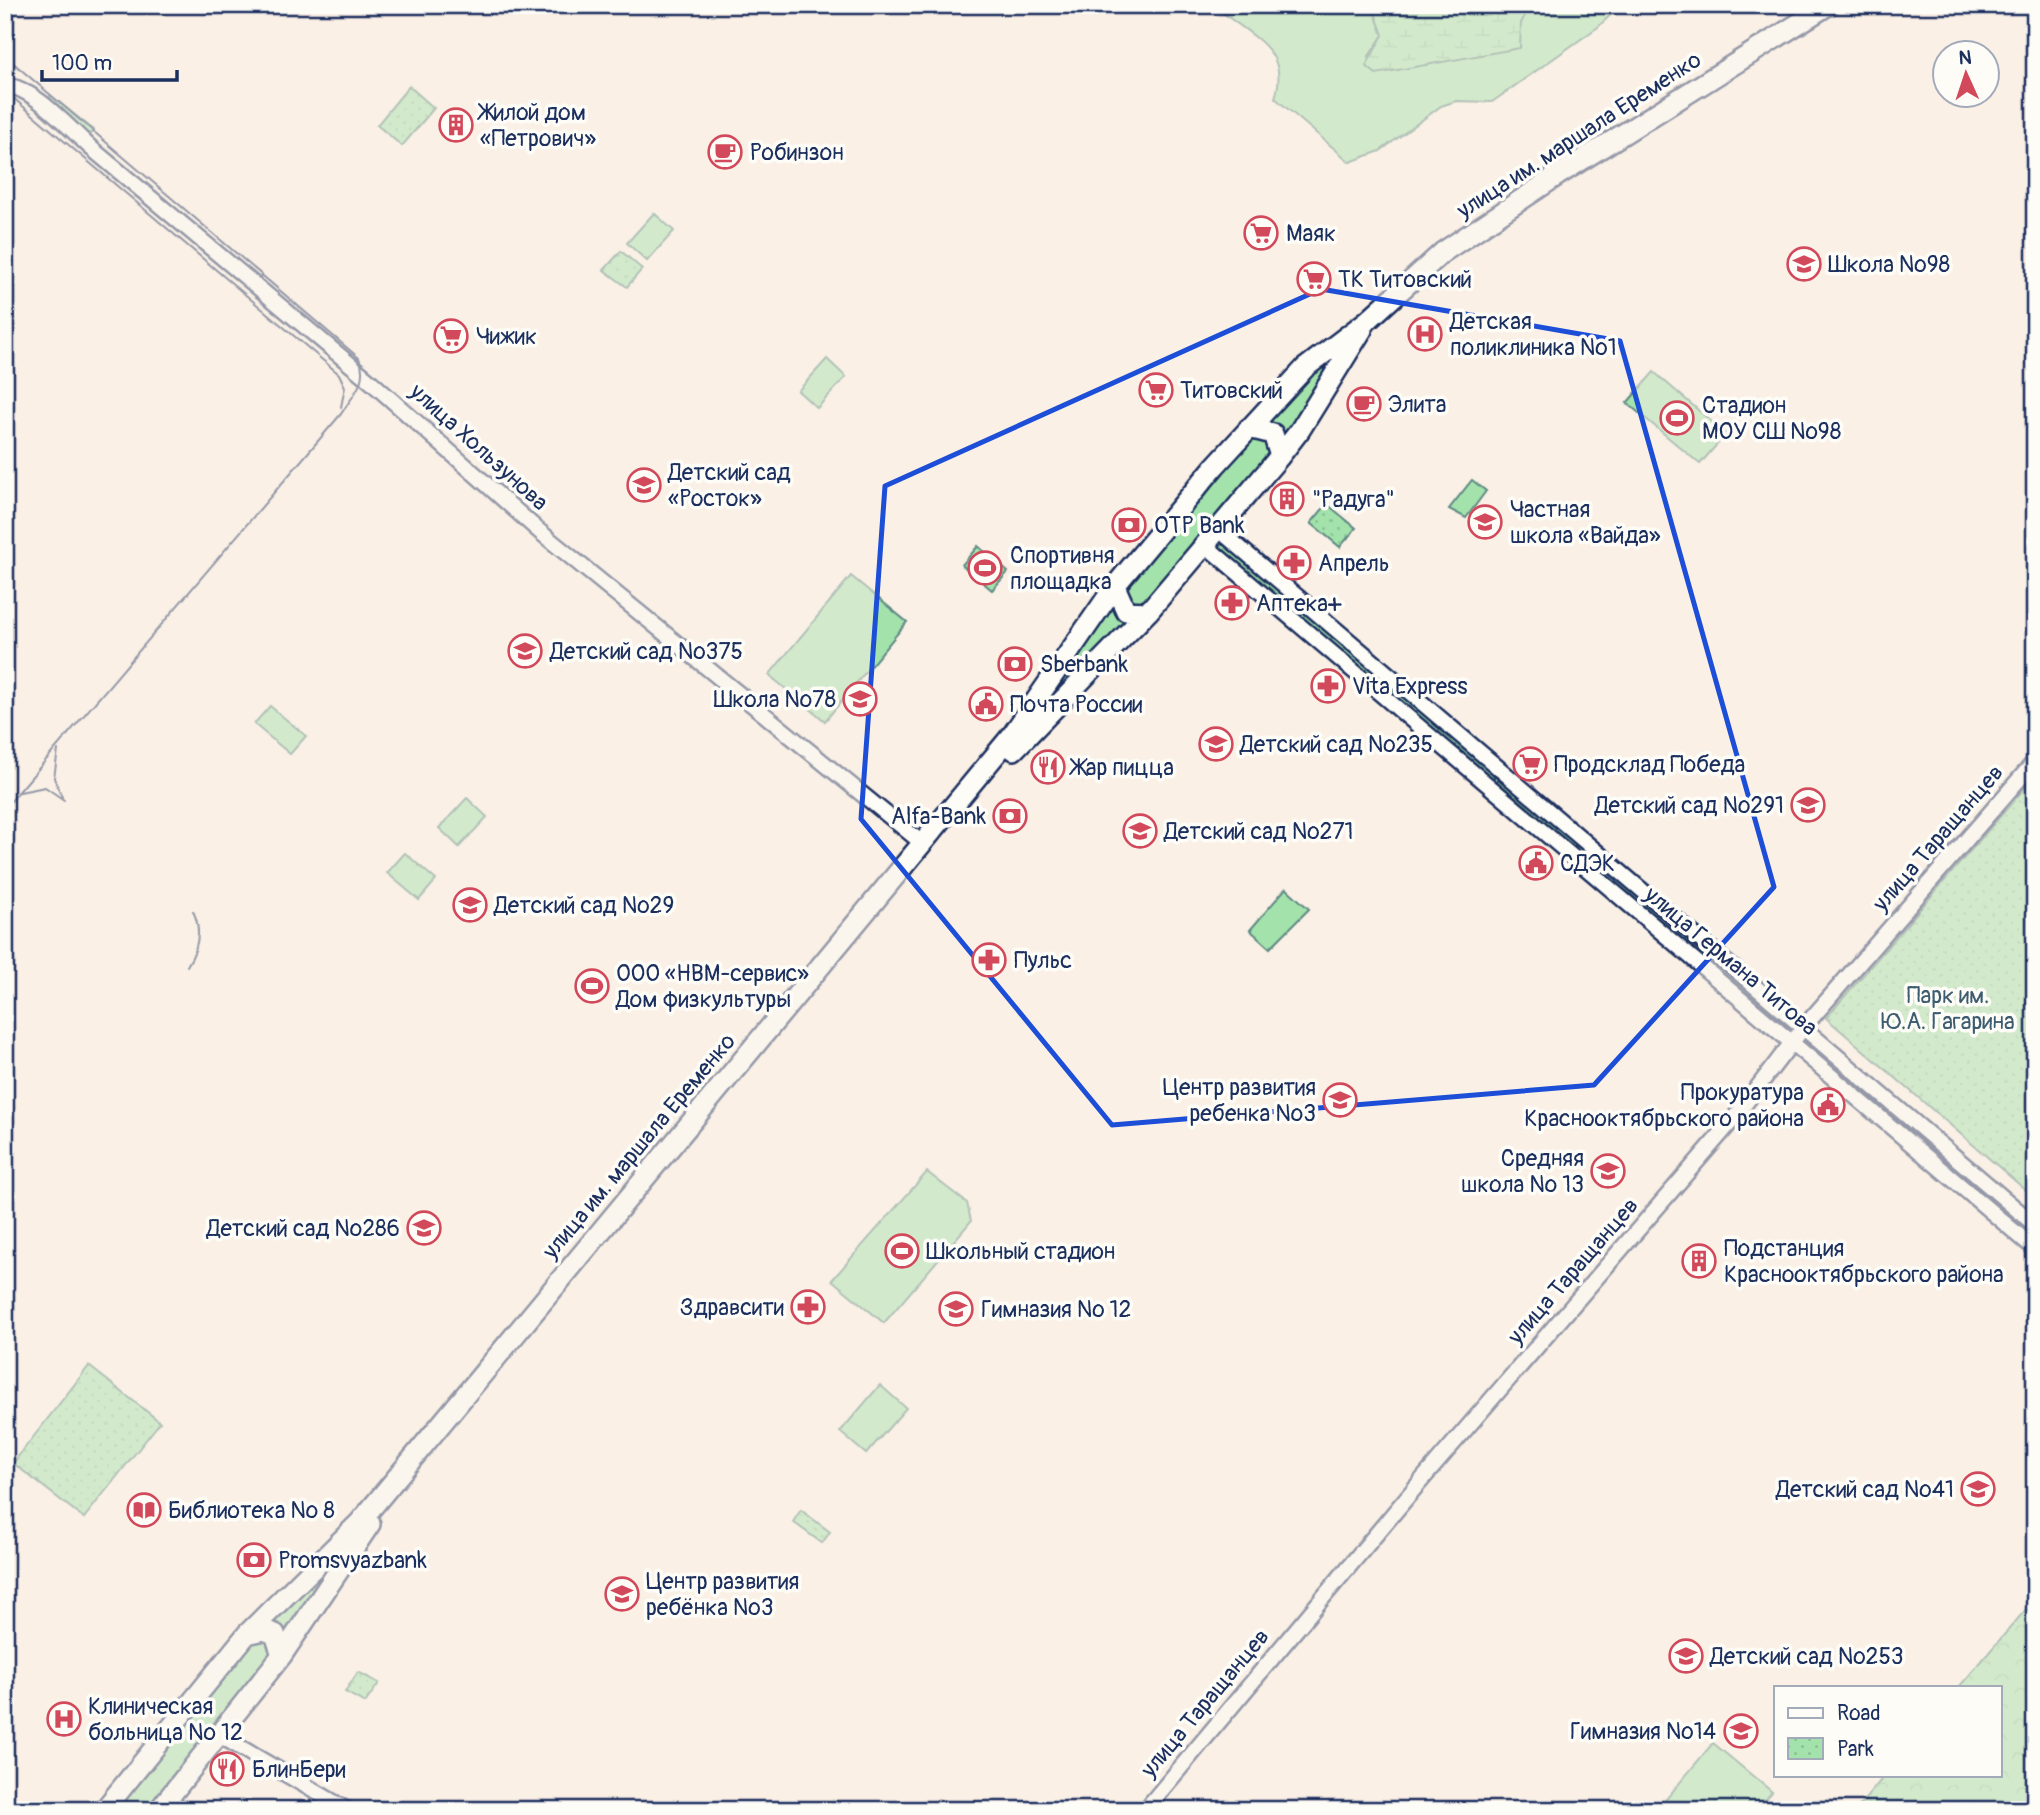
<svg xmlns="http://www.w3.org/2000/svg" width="2040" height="1815" font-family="Pangolin,sans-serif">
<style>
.grass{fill:#a3e3ab;stroke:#5f8984;stroke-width:2}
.forest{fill:url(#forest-crowns);stroke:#5f8984;stroke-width:2}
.wetland{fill:url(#wetland-marsh);stroke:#5f8984;stroke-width:2}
.park{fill:url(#park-dots);stroke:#5f8984;stroke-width:2}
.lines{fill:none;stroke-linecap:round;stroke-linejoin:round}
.minor-casing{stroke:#1b2f5e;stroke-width:19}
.highway-casing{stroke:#1b2f5e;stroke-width:24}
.minor{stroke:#fdfcf7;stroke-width:14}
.highway{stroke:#fdfcf7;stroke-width:19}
.tram{stroke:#1b2f5e;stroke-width:2}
.marked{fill:none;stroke:#1d4ed8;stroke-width:5;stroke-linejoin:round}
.labels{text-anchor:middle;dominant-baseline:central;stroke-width:7;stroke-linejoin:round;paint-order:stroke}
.poi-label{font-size:23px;fill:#1b2f5e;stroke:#fdfcf7;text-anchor:start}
.street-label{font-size:23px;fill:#1b2f5e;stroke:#fdfcf7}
.park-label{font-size:23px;fill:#3d5c71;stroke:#fdfcf7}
</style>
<defs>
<pattern id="forest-crowns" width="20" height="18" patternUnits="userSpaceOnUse" patternTransform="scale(1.75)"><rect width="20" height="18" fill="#a3e3ab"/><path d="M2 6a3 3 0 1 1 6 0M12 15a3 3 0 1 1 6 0" fill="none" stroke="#8cc396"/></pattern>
<pattern id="wetland-marsh" width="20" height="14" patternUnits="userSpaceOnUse" patternTransform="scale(1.75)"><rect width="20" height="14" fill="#a3e3ab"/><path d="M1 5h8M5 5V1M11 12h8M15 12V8" fill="none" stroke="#8cc396"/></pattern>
<pattern id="park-dots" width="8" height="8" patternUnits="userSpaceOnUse" patternTransform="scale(1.75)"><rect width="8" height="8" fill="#a3e3ab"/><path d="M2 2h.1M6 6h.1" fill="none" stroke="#8cc396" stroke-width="1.8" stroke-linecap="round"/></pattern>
</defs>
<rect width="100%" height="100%" fill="#faf0e5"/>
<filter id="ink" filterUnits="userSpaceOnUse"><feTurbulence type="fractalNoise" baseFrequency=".0143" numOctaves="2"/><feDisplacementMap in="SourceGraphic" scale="14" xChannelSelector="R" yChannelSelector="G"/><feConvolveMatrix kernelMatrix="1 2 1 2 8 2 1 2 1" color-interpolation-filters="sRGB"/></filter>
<g filter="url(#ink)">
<path class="grass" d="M1214,5h158l11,30 -14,21 152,-33 7,-18h93l-23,22 -106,75 -36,-1 -15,5 -61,45 -30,11 -75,-64c17,-52 -30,-63 -61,-93z
M50,95l44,35 -1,3 -7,1 -36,-32z
M654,213l20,18 -27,30 -20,-18z
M1345,347l-59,90 -24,-16 33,-33z
M827,359l19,18 -29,31 -19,-17z
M1654,372l72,62 -26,30 -73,-61z
M1250,438l16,1 5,9 -3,8 -124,149 -9,4 -13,-21z
M1472,480l14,11 -20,27 -17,-9z
M1221,540l365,308 -8,8 -364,-309z
M978,546l30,26 -16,18 -30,-25z
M851,576l56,46 -82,99 -56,-46z
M1111,601l4,13 17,8 -65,65 -5,-1 -3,-4z
M270,706l36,30 -16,18 -36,-30z
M467,798l20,19 -28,30 -20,-19z
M405,853l31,27 -17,20 -32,-27z
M1595,858l192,166 -5,6 -194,-165z
M1286,888l23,21 -39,39 -20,-18z
M1818,1048l217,185v11l-223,-190z
M927,1172l40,31 4,18 -87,102 -52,-43z
M880,1385l26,23 -40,46 -26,-22z
M346,1549l-60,84 -16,-13z
M268,1639l5,9 -3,9 -125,153 -16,-1 -3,-13 123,-156z
M1713,1743l59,49 -15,18h-100z"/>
<path class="forest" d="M2035,1599v211h-179l29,-35h115v-88h-41z"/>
<path class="wetland" d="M1372,5h156l1,3 -8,15 -1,25 -144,26 -10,-8 17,-31z"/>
<path class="park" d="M409,86l25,22 -32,38 -25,-21z
M621,251l21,18 -15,18 -23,-17z
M1327,504l29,24 -16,19 -29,-24z
M2035,776v422l-209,-180z
M89,1366l71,56 -76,96 -71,-55z
M801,1510l29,22 -8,11 -29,-21z
M358,1672l21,11 -14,20 -20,-11z"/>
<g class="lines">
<defs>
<path id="minor" d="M5,86c25,-2 67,45 86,62l278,232 170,151 383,312
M1218,529l817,696
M1205,545l830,704
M219,1735l128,75
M1145,1810l269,-321 317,-367 72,-94 232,-267"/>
<path id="highway" d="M1249,428l24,6 7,22
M1115,586l11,25 22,1
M1014,750l134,-138 132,-156 20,-26 62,-100
M247,1634l17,-4 11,4 7,21
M104,1810l143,-176 113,-112 652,-787 103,-149 100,-120 90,-98 63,-48 75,-68 115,-77 270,-170
M159,1810l123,-155 88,-131"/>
</defs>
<use href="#minor" class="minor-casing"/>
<use href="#highway" class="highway-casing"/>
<use href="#minor" class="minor"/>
<use href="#highway" class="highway"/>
<path class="tram" d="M5,56l354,302c10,23 -6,37 -18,56l-336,394
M5,91l334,283 6,13 -4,20
M58,750l-4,28 8,19
M20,792l25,-5 19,13
M187,966c11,-17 15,-36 6,-55"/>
</g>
</g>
<path d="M0 0H2040V1815H0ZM1321,289l299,52 154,546 -180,198 -482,40 -251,-306 24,-333z" fill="#faf0e5" fill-opacity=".55" fill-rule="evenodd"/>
<path class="marked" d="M1321,289l299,52 154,546 -180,198 -482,40 -251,-306 24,-333z"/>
<defs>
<symbol id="building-ring" viewBox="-11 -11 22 22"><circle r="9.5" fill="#fdfcf7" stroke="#d1495b" stroke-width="1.5"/><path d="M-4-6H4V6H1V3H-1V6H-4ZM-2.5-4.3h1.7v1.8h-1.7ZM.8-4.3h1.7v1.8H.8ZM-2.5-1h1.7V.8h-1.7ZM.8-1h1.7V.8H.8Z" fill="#d1495b"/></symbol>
<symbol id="cafe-ring" viewBox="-11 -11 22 22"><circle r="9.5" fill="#fdfcf7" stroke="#d1495b" stroke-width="1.5"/><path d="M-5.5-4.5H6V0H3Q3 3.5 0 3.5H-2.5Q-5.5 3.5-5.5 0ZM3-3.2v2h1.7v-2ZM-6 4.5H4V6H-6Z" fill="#d1495b"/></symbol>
<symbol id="supermarket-ring" viewBox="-11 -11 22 22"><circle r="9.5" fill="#fdfcf7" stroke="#d1495b" stroke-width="1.5"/><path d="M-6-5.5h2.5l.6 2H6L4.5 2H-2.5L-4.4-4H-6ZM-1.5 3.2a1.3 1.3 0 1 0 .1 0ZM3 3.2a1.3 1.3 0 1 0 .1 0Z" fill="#d1495b"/></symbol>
<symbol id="school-ring" viewBox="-11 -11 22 22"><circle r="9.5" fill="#fdfcf7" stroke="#d1495b" stroke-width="1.5"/><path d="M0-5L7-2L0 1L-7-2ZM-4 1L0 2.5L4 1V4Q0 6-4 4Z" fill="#d1495b"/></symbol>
<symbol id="hospital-ring" viewBox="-11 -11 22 22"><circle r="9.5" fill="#fdfcf7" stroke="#d1495b" stroke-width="1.5"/><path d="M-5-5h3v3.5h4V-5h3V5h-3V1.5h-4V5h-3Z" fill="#d1495b"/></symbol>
<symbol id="stadium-ring" viewBox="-11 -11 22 22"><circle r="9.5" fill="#fdfcf7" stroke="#d1495b" stroke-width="1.5"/><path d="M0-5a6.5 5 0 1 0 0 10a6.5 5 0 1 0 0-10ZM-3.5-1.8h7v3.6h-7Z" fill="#d1495b"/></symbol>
<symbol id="bank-ring" viewBox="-11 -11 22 22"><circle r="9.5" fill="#fdfcf7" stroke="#d1495b" stroke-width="1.5"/><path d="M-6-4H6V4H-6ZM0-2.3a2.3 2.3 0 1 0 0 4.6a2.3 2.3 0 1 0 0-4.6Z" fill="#d1495b"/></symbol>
<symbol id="pharmacy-ring" viewBox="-11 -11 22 22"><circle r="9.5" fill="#fdfcf7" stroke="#d1495b" stroke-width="1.5"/><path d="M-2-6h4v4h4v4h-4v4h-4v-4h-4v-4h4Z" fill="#d1495b"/></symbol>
<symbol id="civic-ring" viewBox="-11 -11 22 22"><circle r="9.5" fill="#fdfcf7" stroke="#d1495b" stroke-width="1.5"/><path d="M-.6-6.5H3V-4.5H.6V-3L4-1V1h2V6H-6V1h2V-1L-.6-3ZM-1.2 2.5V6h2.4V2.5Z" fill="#d1495b"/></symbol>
<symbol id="restaurant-ring" viewBox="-11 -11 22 22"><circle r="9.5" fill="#fdfcf7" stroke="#d1495b" stroke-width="1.5"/><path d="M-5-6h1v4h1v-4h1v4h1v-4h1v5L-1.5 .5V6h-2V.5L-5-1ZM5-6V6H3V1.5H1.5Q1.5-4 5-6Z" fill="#d1495b"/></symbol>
<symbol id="library-ring" viewBox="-11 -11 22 22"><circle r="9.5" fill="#fdfcf7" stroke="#d1495b" stroke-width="1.5"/><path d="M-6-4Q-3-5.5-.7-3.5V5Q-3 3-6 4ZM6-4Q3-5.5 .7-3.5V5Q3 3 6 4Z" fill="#d1495b"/></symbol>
</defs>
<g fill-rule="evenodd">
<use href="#building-ring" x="437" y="106" width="38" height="38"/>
<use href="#cafe-ring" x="706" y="133" width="38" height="38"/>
<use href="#supermarket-ring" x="1242" y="214" width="38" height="38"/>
<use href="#school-ring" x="1785" y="245" width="38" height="38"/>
<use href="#supermarket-ring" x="1295" y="260" width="38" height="38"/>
<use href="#hospital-ring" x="1406" y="315" width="38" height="38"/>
<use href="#supermarket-ring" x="432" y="317" width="38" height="38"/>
<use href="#supermarket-ring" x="1137" y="371" width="38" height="38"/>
<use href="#cafe-ring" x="1345" y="385" width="38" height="38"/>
<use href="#stadium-ring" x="1658" y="399" width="38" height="38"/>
<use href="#school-ring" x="625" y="466" width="38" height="38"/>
<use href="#building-ring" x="1268" y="480" width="38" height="38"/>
<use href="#school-ring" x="1466" y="503" width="38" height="38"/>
<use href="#bank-ring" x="1110" y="506" width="38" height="38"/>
<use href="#pharmacy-ring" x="1275" y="544" width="38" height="38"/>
<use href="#stadium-ring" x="966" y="549" width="38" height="38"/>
<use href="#pharmacy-ring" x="1213" y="584" width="38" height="38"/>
<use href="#school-ring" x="506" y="632" width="38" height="38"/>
<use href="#bank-ring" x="996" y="645" width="38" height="38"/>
<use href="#pharmacy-ring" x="1309" y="667" width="38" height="38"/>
<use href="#school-ring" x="841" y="680" width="38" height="38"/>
<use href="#civic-ring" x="967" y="685" width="38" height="38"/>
<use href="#school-ring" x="1197" y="725" width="38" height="38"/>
<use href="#supermarket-ring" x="1511" y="745" width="38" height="38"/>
<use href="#restaurant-ring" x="1029" y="748" width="38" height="38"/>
<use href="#school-ring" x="1789" y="786" width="38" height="38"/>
<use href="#bank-ring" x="991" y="797" width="38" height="38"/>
<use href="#school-ring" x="1121" y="812" width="38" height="38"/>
<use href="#civic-ring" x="1517" y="844" width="38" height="38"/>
<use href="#school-ring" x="451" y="886" width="38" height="38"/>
<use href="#pharmacy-ring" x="970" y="941" width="38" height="38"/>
<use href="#stadium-ring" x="573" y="967" width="38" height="38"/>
<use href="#school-ring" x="1321" y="1081" width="38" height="38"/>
<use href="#civic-ring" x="1809" y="1086" width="38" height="38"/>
<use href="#school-ring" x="1589" y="1152" width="38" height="38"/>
<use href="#school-ring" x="405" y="1209" width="38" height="38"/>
<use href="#stadium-ring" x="883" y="1232" width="38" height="38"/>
<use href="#building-ring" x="1680" y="1242" width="38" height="38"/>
<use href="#pharmacy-ring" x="789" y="1288" width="38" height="38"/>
<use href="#school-ring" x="937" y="1290" width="38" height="38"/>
<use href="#school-ring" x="1959" y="1470" width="38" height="38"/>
<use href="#library-ring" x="125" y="1491" width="38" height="38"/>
<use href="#bank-ring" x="235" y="1541" width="38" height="38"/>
<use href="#school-ring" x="603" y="1575" width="38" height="38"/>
<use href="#school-ring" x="1667" y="1637" width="38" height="38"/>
<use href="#hospital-ring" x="45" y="1700" width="38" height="38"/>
<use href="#school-ring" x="1722" y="1712" width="38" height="38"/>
<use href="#restaurant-ring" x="208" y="1750" width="38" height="38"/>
</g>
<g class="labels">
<g class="poi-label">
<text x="480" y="112">Жилой дом<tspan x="480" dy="26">«Петрович»</tspan></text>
<text x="750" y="152">Робинзон</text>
<text x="1286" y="233">Маяк</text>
<text x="1828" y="264">Школа №98</text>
<text x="1338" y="279">ТК Титовский</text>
<text x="1450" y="321">Детская<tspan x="1450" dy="26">поликлиника №1</tspan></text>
<text x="476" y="336">Чижик</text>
<text x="1180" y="390">Титовский</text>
<text x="1388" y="404">Элита</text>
<text x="1702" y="405">Стадион<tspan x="1702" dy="26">МОУ СШ №98</tspan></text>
<text x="668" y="472">Детский сад<tspan x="668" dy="26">«Росток»</tspan></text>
<text x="1312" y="499">"Радуга"</text>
<text x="1510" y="509">Частная<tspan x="1510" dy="26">школа «Вайда»</tspan></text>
<text x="1154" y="525">OTP Bank</text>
<text x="1010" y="555">Спортивня<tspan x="1010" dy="26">площадка</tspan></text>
<text x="1318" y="563">Апрель</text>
<text x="1256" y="603">Аптека+</text>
<text x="550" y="651">Детский сад №375</text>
<text x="1040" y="664">Sberbank</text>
<text x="1352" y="686">Vita Express</text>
<text x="836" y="699" text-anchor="end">Школа №78</text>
<text x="1010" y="704">Почта России</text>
<text x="1240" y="744">Детский сад №235</text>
<text x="1554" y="764">Продсклад Победа</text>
<text x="1072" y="767">Жар пицца</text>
<text x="1784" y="805" text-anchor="end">Детский сад №291</text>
<text x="986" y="816" text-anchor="end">Alfa-Bank</text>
<text x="1164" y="831">Детский сад №271</text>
<text x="1560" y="863">СДЭК</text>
<text x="494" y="905">Детский сад №29</text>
<text x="1014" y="960">Пульс</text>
<text x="616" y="973">ООО «НВМ-сервис»<tspan x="616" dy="26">Дом физкультуры</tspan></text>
<text x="1316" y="1087" text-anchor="end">Центр развития<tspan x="1316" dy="26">ребенка №3</tspan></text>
<text x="1804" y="1092" text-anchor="end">Прокуратура<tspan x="1804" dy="26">Краснооктябрьского района</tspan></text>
<text x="1584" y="1158" text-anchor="end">Средняя<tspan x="1584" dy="26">школа № 13</tspan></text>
<text x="400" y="1228" text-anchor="end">Детский сад №286</text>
<text x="1724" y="1248">Подстанция<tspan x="1724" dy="26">Краснооктябрьского района</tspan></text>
<text x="926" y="1251">Школьный стадион</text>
<text x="784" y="1307" text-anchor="end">Здравсити</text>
<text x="981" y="1309">Гимназия № 12</text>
<text x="1954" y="1489" text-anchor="end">Детский сад №41</text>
<text x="168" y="1510">Библиотека № 8</text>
<text x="278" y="1560">Promsvyazbank</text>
<text x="646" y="1581">Центр развития<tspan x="646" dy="26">ребёнка №3</tspan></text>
<text x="1710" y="1656">Детский сад №253</text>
<text x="88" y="1706">Клиническая<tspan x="88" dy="26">больница № 12</tspan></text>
<text x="1716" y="1731" text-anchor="end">Гимназия №14</text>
<text x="252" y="1769">БлинБери</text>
</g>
<g class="street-label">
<text transform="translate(1579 135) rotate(-33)">улица им. маршала Еременко</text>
<text transform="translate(479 447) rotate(42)">улица Хользунова</text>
<text transform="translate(1938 838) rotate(-49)">улица Таращанцев</text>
<text transform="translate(1731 961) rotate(40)">улица Германа Титова</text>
<text transform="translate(639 1146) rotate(-50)">улица им. маршала Еременко</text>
<text transform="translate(1573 1271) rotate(-49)">улица Таращанцев</text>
<text transform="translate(1205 1703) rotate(-50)">улица Таращанцев</text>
</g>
<g class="park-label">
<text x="1948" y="995">Парк им.<tspan x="1948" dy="26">Ю.А. Гагарина</tspan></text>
</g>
</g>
<rect width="2040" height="1815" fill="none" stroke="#fdfcf7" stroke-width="28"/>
<rect x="14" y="14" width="2012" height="1787" fill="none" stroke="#1b2f5e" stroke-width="2.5" filter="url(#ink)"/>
<rect x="1774" y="1686" width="228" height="91" fill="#fdfcf7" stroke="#a3aaba" stroke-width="2"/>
<rect x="1788" y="1708" width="35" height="10" fill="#fdfcf7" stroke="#a3aaba" stroke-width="2"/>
<text x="1837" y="1720" font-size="21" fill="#1b2f5e">Road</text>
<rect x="1788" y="1738" width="35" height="21" fill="url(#park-dots)" stroke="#a3aaba" stroke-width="2"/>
<text x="1837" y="1756" font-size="21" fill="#1b2f5e">Park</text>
<g transform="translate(1966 74) rotate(357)"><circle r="33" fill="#fdfcf7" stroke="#a3aaba" stroke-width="2"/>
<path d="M0-5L12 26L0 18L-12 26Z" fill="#d1495b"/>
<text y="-10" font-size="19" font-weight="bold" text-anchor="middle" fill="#1b2f5e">N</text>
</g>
<path d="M42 70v10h135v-10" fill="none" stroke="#1b2f5e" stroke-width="3.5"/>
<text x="52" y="70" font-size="21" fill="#1b2f5e" stroke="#fdfcf7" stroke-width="5" paint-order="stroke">100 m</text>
</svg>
